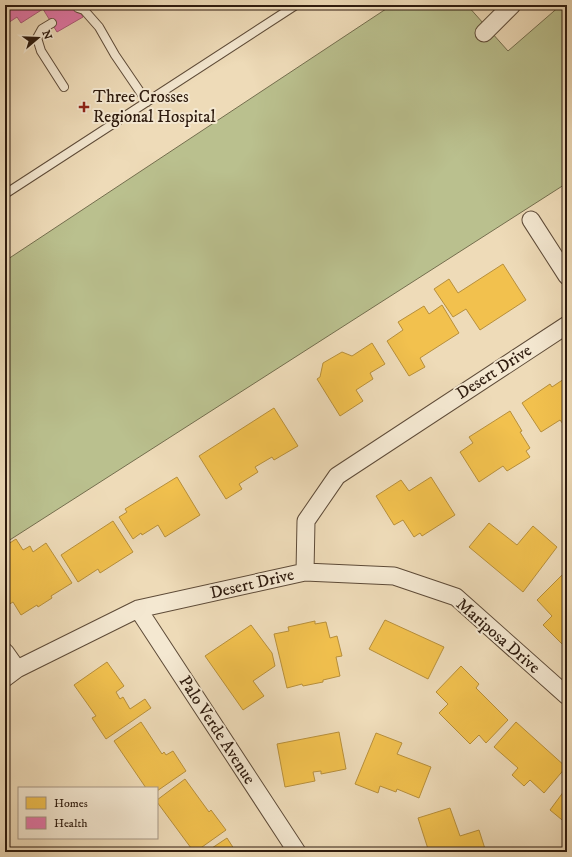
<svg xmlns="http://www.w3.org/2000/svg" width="572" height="857" font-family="'IM FELL DW Pica',serif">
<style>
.green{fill:#bac08e;stroke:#746e4e}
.homes{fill:#f2c14e;stroke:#b78f3b}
.health{fill:#e377a8;stroke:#ad5b7a}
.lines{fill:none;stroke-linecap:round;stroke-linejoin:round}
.lane-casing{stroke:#5e4b38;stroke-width:10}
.street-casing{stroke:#5e4b38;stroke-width:19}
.lane{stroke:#f4e8d1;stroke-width:8}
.street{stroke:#f4e8d1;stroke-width:17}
.poi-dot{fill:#8f2418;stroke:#f4e8d1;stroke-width:1.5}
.labels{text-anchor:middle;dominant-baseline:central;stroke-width:4;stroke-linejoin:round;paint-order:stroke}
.poi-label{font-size:17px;fill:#2e1b0e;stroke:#f4e8d1;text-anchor:start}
.street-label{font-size:17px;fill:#2e1b0e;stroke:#f4e8d1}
</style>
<rect width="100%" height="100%" fill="#eedbb8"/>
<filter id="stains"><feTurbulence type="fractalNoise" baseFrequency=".005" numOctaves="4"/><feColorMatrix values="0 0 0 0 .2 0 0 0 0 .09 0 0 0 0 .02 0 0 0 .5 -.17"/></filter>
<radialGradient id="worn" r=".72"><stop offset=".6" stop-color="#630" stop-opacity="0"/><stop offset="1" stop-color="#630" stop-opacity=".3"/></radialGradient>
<path class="green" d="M392,5h75l41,46 53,-46h6v178l-562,360v-282z"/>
<path class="homes" d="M503,264l23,36 -46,30 -14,-21 -13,8 -19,-28 15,-10 9,14z
M442,305l17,28 -39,25 5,9 -16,9 -22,-35 16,-11 -5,-8 26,-16 5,8z
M372,343l13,21 -15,9 3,6 -17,11 7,11 -23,15 -23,-37 3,-2 3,-14 19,-11 10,4z
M567,377v45l-4,2 -3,-4 -19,12 -19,-29 28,-19 2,3z
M274,408l24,38 -24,14 -2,-3 -17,10 3,5 -19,12 3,5 -16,10 -27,-43z
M510,411l12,20 -2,1 10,16 -4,3 4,6 -23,14 -4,-5 -24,16 -19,-30 13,-9 -4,-6z
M177,477l23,38 -35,22 -7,-12 -16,10 -1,-2 -8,6 -14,-22 8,-5 -2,-3z
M431,477l24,38 -33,21 -2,-3 -6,4 -11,-17 -9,5 -18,-29 25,-16 8,11z
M113,521l20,31 -33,21 -2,-4 -20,13 -17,-27z
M489,523l28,22 16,-19 24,21 -34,45 -54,-45z
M16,539l7,11 7,-4 3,6 13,-9 26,40 -21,13 1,2 -14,9 -1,-2 -16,10 -8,-13 -5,3 -3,-6v-53z
M566,571l1,1v77l-24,-24 9,-9 -15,-16z
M385,620l59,27 -16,32 -59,-30z
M315,621v3l11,-2 4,16 7,-2 5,20 -6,1 4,19 -17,4v2l-20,4 -1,-2 -15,4 -13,-54 15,-3 -1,-4z
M251,625l21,28 3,13 -22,15 11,15 -21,14 -38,-54z
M107,662l17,24 -8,6 4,7 3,-2 7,12 15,-10 6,9 -45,31 -14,-21 4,-2 -22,-31z
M461,666l18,18 -3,4 32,32 -22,23 -7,-8 -9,9 -31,-31 9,-9 -12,-12z
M141,722l21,32 2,-2 2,3 7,-4 13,20 -29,20v-3h-11l-32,-47z
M516,722l50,45 -22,26 -14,-13 -6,6 -12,-11 6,-7 -24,-21z
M339,732l7,37 -25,5v-3l-8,1 2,9 -30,6 -8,-43z
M376,733l26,10 -5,11 34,13 -12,31 -22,-9 -1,3 -16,-6 -2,7 -23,-9z
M185,779l24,33 2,-2 15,20 -31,22h-1l-37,-50v-2z
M567,787v37l-17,-14z
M450,808l10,28 19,-6 7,22h-57l-11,-34z
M227,838l9,14h-30z"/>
<path class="health" d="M5,5h71l7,12 -26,15 -14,-23 -22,14 -4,-6 -12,8z"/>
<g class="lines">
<defs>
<path id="lane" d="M78,8l6,2 15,17 16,28 32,47
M52,23l-10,6 -5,9 4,13 23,36
M5,194l291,-189"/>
<path id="street" d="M484,33l28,-28
M531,220l36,56
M305,572l89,4 62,21 111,99
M138,609l159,243
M5,652l12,17
M5,678l12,-9 121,-60 167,-37 1,-51 31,-45 230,-151"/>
</defs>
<use href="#lane" class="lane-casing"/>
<use href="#street" class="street-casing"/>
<use href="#lane" class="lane"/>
<use href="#street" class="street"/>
</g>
<path class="poi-dot" d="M82 101h4v4h4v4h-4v4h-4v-4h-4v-4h4z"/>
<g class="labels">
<g class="poi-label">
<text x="93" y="97">Three Crosses<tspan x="93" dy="20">Regional Hospital</tspan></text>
</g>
<g class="street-label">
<text transform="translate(494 372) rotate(-33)">Desert Drive</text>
<text transform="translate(252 584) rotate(-13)">Desert Drive</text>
<text transform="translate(498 636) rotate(41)">Mariposa Drive</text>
<text transform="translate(217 730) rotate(57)">Palo Verde Avenue</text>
</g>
</g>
<rect width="572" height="857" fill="none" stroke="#eedbb8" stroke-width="20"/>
<rect x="6" y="6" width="560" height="845" fill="none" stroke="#2e1b0e" stroke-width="2"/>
<rect x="10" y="10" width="552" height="837" fill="none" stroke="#2e1b0e"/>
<rect x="18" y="787" width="140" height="52" fill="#f4e8d1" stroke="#a59683"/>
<rect x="26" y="797" width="20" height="12" fill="#f2c14e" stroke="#a59683"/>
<text x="54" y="807" font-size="12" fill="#2e1b0e">Homes</text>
<rect x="26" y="817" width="20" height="12" fill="#e377a8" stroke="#a59683"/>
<text x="54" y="827" font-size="12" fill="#2e1b0e">Health</text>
<g transform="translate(38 38) rotate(71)" stroke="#f4e8d1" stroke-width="3" paint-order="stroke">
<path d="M0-3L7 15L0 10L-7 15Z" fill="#2e1b0e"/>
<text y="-6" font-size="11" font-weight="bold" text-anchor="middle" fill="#2e1b0e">N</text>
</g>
<rect width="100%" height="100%" filter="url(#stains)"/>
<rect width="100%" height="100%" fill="url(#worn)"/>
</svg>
